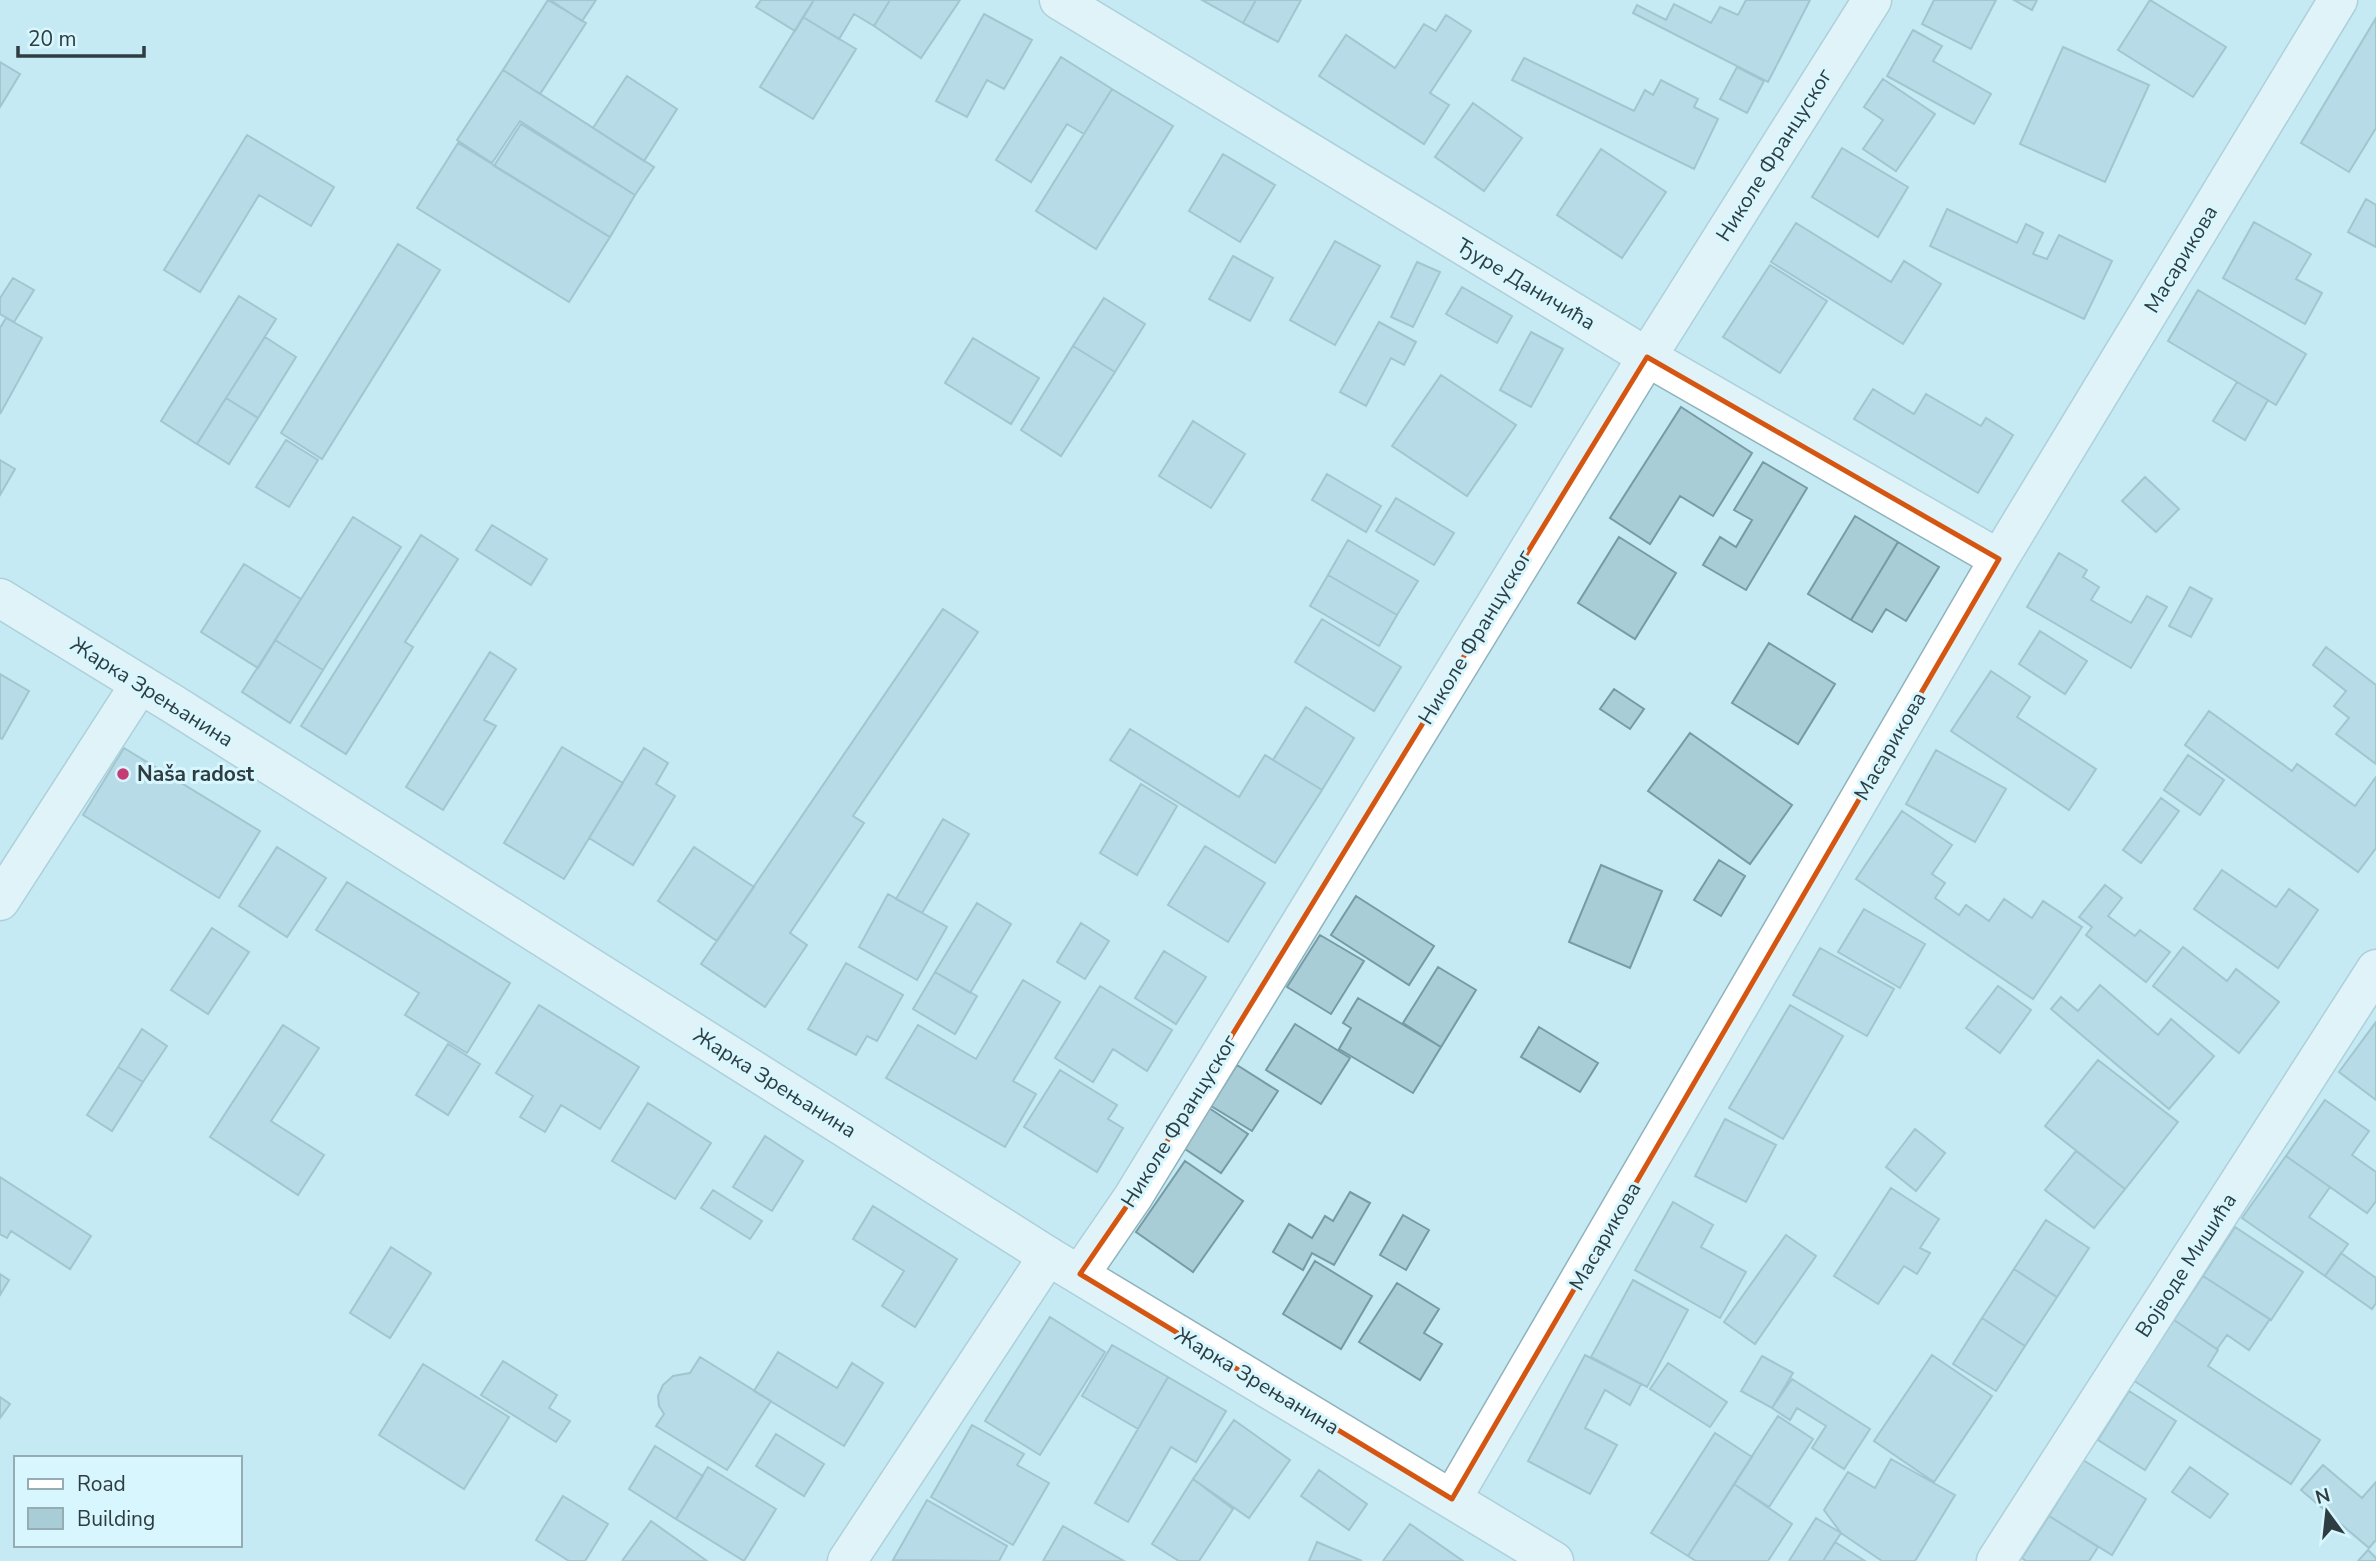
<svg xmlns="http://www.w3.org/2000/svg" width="2376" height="1561" font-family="'Nunito Sans',sans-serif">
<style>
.building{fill:#a9cdd7;stroke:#779ba4;stroke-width:2}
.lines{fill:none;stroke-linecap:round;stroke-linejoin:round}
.minor-casing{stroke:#8fb3bc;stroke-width:41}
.tertiary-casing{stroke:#8fb3bc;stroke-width:41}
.minor{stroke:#fff;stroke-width:38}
.tertiary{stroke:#fff;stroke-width:38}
.marked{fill:none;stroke:#d55611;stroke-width:5;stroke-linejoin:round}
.poi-dot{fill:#c53b74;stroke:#d8f6fe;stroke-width:2.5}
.labels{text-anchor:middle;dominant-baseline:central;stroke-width:6;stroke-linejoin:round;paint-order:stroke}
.street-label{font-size:21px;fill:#2e3d41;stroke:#d8f6fe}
.poi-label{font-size:21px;font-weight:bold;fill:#2e3d41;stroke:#d8f6fe;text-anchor:start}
</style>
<rect width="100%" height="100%" fill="#c5eaf4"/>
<path class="building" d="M548,0l38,23 -46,71 -37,-24z
M550,0h46l-14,21z
M761,0h53l-19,31 -39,-24z
M814,0h76l-16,26 -20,-12 -15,25 -36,-22z
M890,0h70l-39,58 -47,-32z
M1202,0h54l-13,23z
M1256,0h45l-23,42 -35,-19z
M1746,0h64l-42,82 -135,-69 4,-8 29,15 8,-16 37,19 9,-16 18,8z
M1934,0h62l-25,49 -49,-25z
M2014,0h23l-5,10z
M2150,0l76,47 -33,50 -75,-47z
M984,14l48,26 -28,49 -17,-9 -20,37 -31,-16z
M1446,15l25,16 -41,62 19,12 -25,39 -105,-68 27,-41 49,33 29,-44 12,7z
M803,17l53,32 -43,70 -53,-32z
M2376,18v110l-27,44 -48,-29z
M1913,30l29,16 -9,15 58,33 -17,30 -87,-48z
M2063,47l86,38 -44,97 -85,-38z
M1061,57l51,32 -28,45 -17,-10 -36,58 -35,-22z
M1524,58l110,53 11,-21 8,5 8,-15 37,19 -4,8 24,12 -24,50 -182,-89z
M0,62l20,12 -20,33z
M1737,67l27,14 -17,32 -27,-14z
M503,70l151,97 -19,28 -115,-74 -28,42 -35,-23z
M627,76l50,33 -33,52 -51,-33z
M1883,79l52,35 -39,57 -33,-22 20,-29 -19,-13z
M1112,89l61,37 -77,123 -60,-38z
M1473,103l49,35 -38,53 -49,-34z
M521,124l114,71 -25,42 -116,-71z
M247,135l87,52 -23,39 -52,-31 -59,97 -36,-22z
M458,143l152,94 -41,65 -152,-94z
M1842,148l66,39 -30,50 -66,-40z
M1601,149l65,43 -44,66 -65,-43z
M1223,154l52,31 -35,57 -51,-31z
M2366,199l10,6v42l-28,-15z
M1947,209l70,34 9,-19 17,9 -10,21 14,5 12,-24 53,26 -28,58 -154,-73z
M2254,222l57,32 -15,25 26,14 -17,31 -82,-46z
M1796,223l95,59 13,-21 37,23 -38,60 -132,-82z
M1335,241l45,25 -45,79 -45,-25z
M398,244l42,26 -118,189 -41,-26z
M1233,256l40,22 -23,43 -41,-22z
M1417,262l23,10 -27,55 -22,-10z
M1770,265l57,36 -47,72 -57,-36z
M13,278l21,12 -20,32 -14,-8v-16z
M1462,287l50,29 -15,27 -51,-29z
M2198,290l108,64 -30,51 -108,-64z
M239,296l37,23 -79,125 -36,-23z
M1104,298l41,26 -30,48 -42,-26z
M6,318l36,20 -42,76v-86z
M1379,322l37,20 -12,23 -13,-7 -25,48 -26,-14z
M1531,332l32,17 -32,58 -31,-17z
M265,337l31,20 -38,61 -32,-20z
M973,338l66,40 -28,46 -66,-41z
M1073,346l42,26 -54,84 -40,-26z
M1441,375l75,50 -49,71 -75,-50z
M2237,382l31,18 -23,40 -32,-19z
M1873,389l41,25 12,-20 55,32 5,-8 27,17 -35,58 -124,-74z
M226,398l32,20 -29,46 -32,-20z
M1681,407l71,46 -39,63 -33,-20 -30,48 -40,-26z
M1193,421l52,33 -34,54 -52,-32z
M286,440l32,20 -29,47 -33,-20z
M0,460l15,9 -15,26z
M1763,462l44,26 -61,102 -43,-25 17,-28 16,10 16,-27 -18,-10z
M1327,474l54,32 -15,26 -54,-32z
M2145,477l34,32 -23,23 -34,-31z
M1396,498l58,35 -20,32 -58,-34z
M1855,516l43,26 -47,78 -43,-26z
M353,517l48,30 -78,123 -48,-30z
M492,525l55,34 -16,26 -55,-35z
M421,535l37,24 -53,83 8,5 -67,107 -45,-28z
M1619,537l57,36 -41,66 -57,-36z
M1348,540l70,41 -21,34 -69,-40z
M1898,542l41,25 -33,54 -20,-12 -14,23 -21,-12z
M2059,553l28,17 -4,7 16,10 -8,13 40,23 16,-27 20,11 -36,61 -104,-61z
M244,564l57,35 -43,69 -57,-36z
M1328,575l69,40 -18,31 -69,-40z
M2190,587l22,12 -21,38 -22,-11z
M943,609l35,23 -125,184 11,7 -74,110 17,12 -42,62 -64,-43z
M1322,619l79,48 -27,44 -79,-49z
M2040,631l47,30 -22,33 -46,-30z
M275,640l48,30 -33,53 -48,-31z
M1769,643l66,41 -37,60 -66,-41z
M2326,647l50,38v79l-40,-30 13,-16 -15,-12 12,-15 -33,-26z
M490,652l26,17 -32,51 12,6 -53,84 -37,-23z
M1991,671l39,26 -13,20 79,52 -27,41 -118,-79z
M0,674l29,17 -27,48 -2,-1z
M1614,689l30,20 -14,20 -30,-20z
M1306,707l48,31 -32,52 -49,-30z
M2209,711l83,60 5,-7 58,42 21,-29v71l-18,24 -173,-127z
M1130,729l109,68 26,-42 57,35 -47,73 -165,-103z
M1690,733l102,72 -42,59 -102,-73z
M562,747l61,36 -59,96 -60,-36z
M124,748l136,83 -41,67 -136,-83z
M644,748l24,15 -12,21 19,12 -42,69 -44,-27z
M1936,750l70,39 -31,53 -69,-38z
M2188,755l36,25 -24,35 -36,-25z
M1141,784l36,22 -40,69 -37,-22z
M2161,798l18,13 -38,52 -18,-13z
M1902,811l50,34 -20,29 13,9 -10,15 24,17 7,-10 23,16 15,-22 28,19 11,-17 39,26 -49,72 -177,-120z
M943,819l26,15 -47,79 -26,-14z
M1205,846l60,37 -37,59 -60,-37z
M277,847l49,31 -39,59 -48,-31z
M694,847l60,40 -37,54 -59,-40z
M1719,860l26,16 -24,40 -27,-16z
M1601,865l61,26 -32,77 -61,-26z
M2222,870l54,37 13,-18 29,21 -40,58 -84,-59z
M347,882l163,101 -43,70 -62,-38 14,-22 -103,-63z
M2105,885l17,13 -14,18 27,20 5,-6 30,22 -24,30 -60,-47 6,-8 -13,-10z
M888,894l59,33 -30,53 -58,-33z
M1356,896l78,50 -25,39 -78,-50z
M977,903l34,21 -41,69 -35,-21z
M1864,909l61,35 -25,44 -62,-36z
M1081,923l28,18 -24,38 -28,-17z
M212,928l37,24 -41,62 -37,-24z
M1320,935l44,26 -33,53 -44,-27z
M2183,947l44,34 9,-12 43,33 -40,51 -86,-67z
M1820,948l74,41 -27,47 -74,-41z
M1164,951l42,26 -30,47 -41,-26z
M846,963l57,32 -26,46 -10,-5 -11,19 -48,-26z
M1438,967l38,23 -35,57 -38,-24z
M935,972l42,24 -22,38 -42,-25z
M1023,980l37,22 -47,79 23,13 -31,53 -119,-69 32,-53 58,34z
M2100,985l58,50 13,-16 43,37 -45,53 -118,-100 10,-12 17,14z
M1100,986l72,44 -25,41 -34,-22 -20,33 -38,-24z
M1998,986l33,24 -31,43 -34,-25z
M1358,998l83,49 -28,46 -74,-44 12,-21 -8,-5z
M539,1005l100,62 -39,62 -39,-24 -16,27 -25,-15 13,-21 -37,-23z
M1790,1005l53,31 -60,103 -54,-31z
M2376,1022v78l-37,-28z
M1295,1024l55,34 -29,46 -55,-34z
M283,1025l36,23 -48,73 53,34 -26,40 -88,-58z
M1539,1027l59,36 -18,29 -59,-35z
M142,1029l25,17 -24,36 -25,-15z
M448,1044l32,20 -32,51 -32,-20z
M2098,1060l80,62 -53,67 -80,-63z
M1237,1065l41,26 -26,40 -41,-25z
M118,1067l25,15 -31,49 -25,-16z
M1060,1070l57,35 -9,14 15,9 -26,44 -73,-45z
M2325,1100l44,31 -17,24 24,17v29l-9,12 -81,-57z
M648,1103l63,40 -36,56 -63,-38z
M1209,1108l39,26 -27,39 -39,-26z
M1725,1119l51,26 -30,57 -51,-26z
M1915,1129l30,24 -29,38 -30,-24z
M765,1136l38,25 -31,50 -39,-24z
M2076,1151l49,38 -31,39 -49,-38z
M2286,1156l44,31 -21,30 39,27 -23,32 -83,-58z
M1185,1161l58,40 -50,71 -57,-40z
M0,1177l91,59 -21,33 -59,-38 -4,7 -7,-4z
M1891,1188l48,31 -19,29 10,5 -13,21 -13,-8 -26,38 -44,-28z
M713,1190l49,31 -12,18 -49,-31z
M1350,1192l20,11 -36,62 -22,-12 -9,17 -30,-18 16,-28 23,14 13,-22 8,5z
M1673,1202l40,23 -12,22 45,25 -26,46 -85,-48z
M873,1206l84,53 -42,68 -33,-21 22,-35 -51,-32z
M1403,1215l26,15 -23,40 -26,-15z
M2046,1220l43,28 -32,49 -43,-28z
M2235,1227l68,45 -32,48 -68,-44z
M1786,1235l30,21 -61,88 -31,-22z
M391,1247l40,26 -41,65 -40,-25z
M2341,1253l35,25v25l-4,6 -47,-33z
M1315,1261l57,35 -31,53 -58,-35z
M2014,1269l43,28 -32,49 -43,-28z
M0,1274l9,6 -9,15z
M2203,1276l67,43 -21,31 -22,-15 -10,14 -43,-29z
M1633,1280l55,30 -41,77 -56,-30z
M1397,1283l42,26 -15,24 18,11 -22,36 -61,-38z
M1050,1317l55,35 -65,103 -55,-34z
M1982,1318l43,28 -29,45 -43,-27z
M2174,1320l44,30 -10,16 112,74 -29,44 -158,-104z
M1112,1345l56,32 -30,52 -56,-33z
M778,1352l59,36 15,-25 31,20 -39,63 -90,-55z
M1585,1355l56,29 -11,21 -25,-15 -20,38 32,17 -27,49 -62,-33z
M1932,1355l60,41 -58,86 -60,-41z
M1762,1356l31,17 -21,35 -31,-17z
M700,1357l71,44 -44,69 -71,-44 8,-12 -5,-8 -1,-10 5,-11 10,-9 17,-3z
M503,1361l54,34 -8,13 21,13 -14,21 -75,-47z
M1668,1363l59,39 -17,25 -60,-38z
M423,1364l86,53 -45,72 -85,-54z
M1168,1377l58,34 -30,51 -25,-15 -43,75 -33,-19z
M1792,1379l78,50 -26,40 -32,-21 14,-22 -29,-18 -7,12 -18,-12z
M2129,1391l47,30 -31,49 -47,-30z
M0,1397l10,7 -10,14z
M1778,1416l35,23 -44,68 -35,-23z
M1234,1420l56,40 -41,58 -56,-39z
M972,1425l52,29 -7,11 32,18 -36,62 -82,-48z
M1715,1433l37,24 -64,99 -37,-23z
M776,1434l48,30 -20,32 -48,-30z
M655,1446l48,30 -27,43 -47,-30z
M1891,1459l64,36 -40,66h-33l-41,-28 -17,-23 24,-38 27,16z
M2083,1460l63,39 -34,56 -63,-39z
M2323,1465l39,33 14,-16v58l-7,8 -68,-58z
M708,1467l68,42 -32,52 -68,-42z
M2190,1467l38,27 -18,24 -38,-26z
M1319,1470l48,34 -18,26 -48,-34z
M1193,1479l40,30 -34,52h-20l-27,-17z
M1734,1484l58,40 -24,37h-72l-8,-5z
M563,1496l45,28 -23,37h-16l-33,-21z
M927,1500l80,46 -8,15 -106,-1z
M2049,1516l49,31 -9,14h-63l-4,-3z
M1816,1518l25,15 -18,28h-34z
M651,1521l56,40h-85z
M1410,1524l53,37h-80z
M1063,1526l61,35h-81z
M1317,1542l45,19h-53z
M1835,1542l30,19h-42z
M2368,1550l8,8v3h-18z"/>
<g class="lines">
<defs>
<path id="minor" d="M1059,0l588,357 352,202
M0,901l140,-217
M1080,1274l53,-77 514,-840 225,-357
M1452,1499l547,-940 339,-559
M847,1561l201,-305"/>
<path id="tertiary" d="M0,598l173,106 875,552 506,305
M1996,1561l380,-592"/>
</defs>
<use href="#minor" class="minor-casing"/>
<use href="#tertiary" class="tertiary-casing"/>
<use href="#minor" class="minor"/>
<use href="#tertiary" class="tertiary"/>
</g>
<path d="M0 0H2376V1561H0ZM1647,357l352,202 -547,940 -372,-225 53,-77z" fill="#c5eaf4" fill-opacity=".55" fill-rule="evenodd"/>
<path class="marked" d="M1647,357l352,202 -547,940 -372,-225 53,-77z"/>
<circle class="poi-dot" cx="123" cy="774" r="7"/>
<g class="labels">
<g class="street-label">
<text transform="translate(1774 155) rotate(-58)">Николе Француског</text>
<text transform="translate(2181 259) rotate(-59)">Масарикова</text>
<text transform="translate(1526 284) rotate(31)">Ђуре Даничића</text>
<text transform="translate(1475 637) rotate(-59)">Николе Француског</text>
<text transform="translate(152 692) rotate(32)">Жарка Зрењанина</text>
<text transform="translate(1890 746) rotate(-60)">Масарикова</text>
<text transform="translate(775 1083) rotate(32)">Жарка Зрењанина</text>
<text transform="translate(1179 1121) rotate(-58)">Николе Француског</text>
<text transform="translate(1605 1236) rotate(-60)">Масарикова</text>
<text transform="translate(2186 1265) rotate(-57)">Војводе Мишића</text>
<text transform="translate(1257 1381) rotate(31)">Жарка Зрењанина</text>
</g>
<g class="poi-label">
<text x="137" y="774">Naša radost</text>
</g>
</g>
<rect x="14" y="1456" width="228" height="91" fill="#d8f6fe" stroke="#94acb2" stroke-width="2"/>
<rect x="28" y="1479" width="35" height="10" fill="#ffffff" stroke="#94acb2" stroke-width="2"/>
<text x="77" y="1491" font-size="21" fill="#2e3d41">Road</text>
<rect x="28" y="1508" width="35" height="21" fill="#a9cdd7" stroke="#94acb2" stroke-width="2"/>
<text x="77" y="1526" font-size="21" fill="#2e3d41">Building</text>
<g transform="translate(2327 1512) rotate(345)" stroke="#d8f6fe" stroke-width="5" paint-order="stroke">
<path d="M0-5L12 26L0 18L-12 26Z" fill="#2e3d41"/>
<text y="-10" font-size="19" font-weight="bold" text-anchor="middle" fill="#2e3d41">N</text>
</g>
<path d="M18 46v10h126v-10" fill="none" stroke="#2e3d41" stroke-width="3.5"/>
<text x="28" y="46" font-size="21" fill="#2e3d41" stroke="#d8f6fe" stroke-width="5" paint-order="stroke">20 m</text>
</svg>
